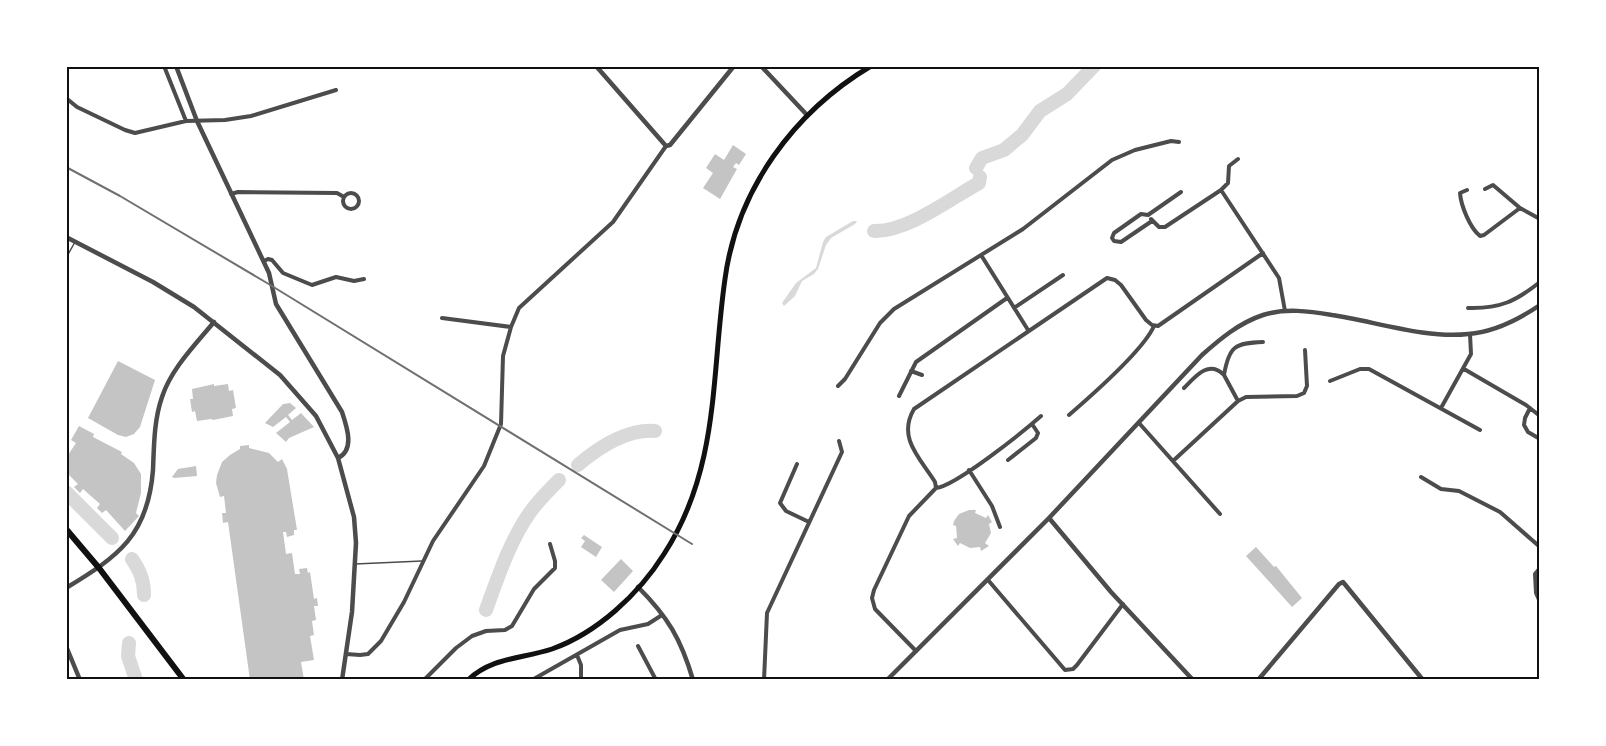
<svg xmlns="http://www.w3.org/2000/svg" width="1606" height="746" font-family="'Noto Sans',sans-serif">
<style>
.water{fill:#d9d9d9}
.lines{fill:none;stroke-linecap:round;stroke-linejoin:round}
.river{stroke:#d9d9d9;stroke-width:14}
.building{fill:#c4c4c4}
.service{stroke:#4c4c4c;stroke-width:1.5}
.minor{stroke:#4c4c4c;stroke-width:4}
.tertiary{stroke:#4c4c4c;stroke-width:4.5}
.secondary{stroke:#111;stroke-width:5}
.trunk{stroke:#111;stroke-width:6}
.rail{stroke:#707070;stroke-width:2}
.neatline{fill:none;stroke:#111;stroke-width:2}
</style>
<rect width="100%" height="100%" fill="#fff"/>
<path class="water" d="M853,221h4l-2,3 -24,14 -5,7 -8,24 -4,5 -12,7 -7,15 -11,10 -2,-3 14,-20 20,-15 7,-26 3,-5z"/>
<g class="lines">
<path class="river" d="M976,168l6,-10 22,-8 18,-15 18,-24 27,-17 27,-28
M874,231c33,1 76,-32 105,-48l1,-6
M578,465c20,-17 49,-36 77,-34
M66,492l46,46
M132,559c8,12 12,21 12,36
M486,610c12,-33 24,-70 45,-99 8,-11 18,-21 28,-31
M129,643l-1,13 8,24"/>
</g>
<path class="building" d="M733,145l13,9 -7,11 -3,-2 -3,4 4,2 -17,30 -17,-11 10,-15 -7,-5 9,-14 9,6z
M118,361l37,19 -15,47 -6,7 -8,3 -8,-2 -30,-17z
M214,384v2l14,-2 1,7 4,-1 3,18 -4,1 1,7 -20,4 -2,-1 -14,2 -2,-10 -3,1 -2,-13h3l-1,-10z
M290,403l6,5 -8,7 4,5 9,-7 13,14 -25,11 -3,4 -10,-9 14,-11 -4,-5 -13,10 -8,-4 18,-19z
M79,426l15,8 -1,3 29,15 -1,2 13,9 7,11v19l-5,20 3,3 -14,15 -19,-21 -4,3 -5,-5 3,-4 -17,-15 -3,4 -6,-6 4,-3 -12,-12v-14l10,-15 -5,-3z
M249,445v3l20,5 9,9 4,-3 5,10 10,61h-3v5l-7,2 -1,-5h-3l3,22 6,-1 3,21h5l-1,-5 8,-1 1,5 2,-1 4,27 3,-1 1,8h-4l2,14 -4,1 2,14 -4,1 4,24 -13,2 3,18h-54l-22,-158 -5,1 -1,-10h4l-2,-17 -4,1 -4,-14 1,-8 5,-13 8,-7 10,-6v-3z
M196,466l1,10 -23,2 -2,-1 6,-8z
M969,510h7l-1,3 11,5 2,-3 4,7 -3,2 2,9 -6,10 4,3 -8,5 -1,-4 -10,1 -10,-5 -2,3 -5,-7 4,-1 -1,-12 -3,-1 1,-4 5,-7z
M584,535l18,12 -6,10 -15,-10 4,-6 -4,-3z
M1256,547l18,20 2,-1 26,32 -10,9 -46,-51z
M621,559l12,12 -19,21 -13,-12z"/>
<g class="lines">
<path class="service" d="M66,258l9,-16
M355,564l67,-3"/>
<path class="minor" d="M164,66l22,55
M66,98l11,9 48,23 10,3 51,-12 39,-1 26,-4 85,-26
M1485,189l8,-4 27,23 20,11
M1221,190l58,88 6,33
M1467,190l-7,3c1,13 10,35 20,43l4,-1 36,-27
M343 201a8 8 0 1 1 16 0a8 8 0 1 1-16 0Z
M231,194l7,-2 99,1 7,4
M1151,219l8,8h6l56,-37 7,-7 1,-17 9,-7
M1152,221l-31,21 -7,-1 -2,-3 2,-5 27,-19 7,1 33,-23
M981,255l47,75
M264,261l4,-2 4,1 11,13 29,12 24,-8 18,4 10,-2
M1014,308l49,-33
M1468,308c32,1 48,-7 72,-26
M442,318l69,9
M1464,369l62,36 14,11
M911,371l11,4
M1330,381l30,-12h9l111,61
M838,386l7,-7 35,-56 14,-14 129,-80 89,-69 23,-10 36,-9 8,1
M1184,388c11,-11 24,-28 39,-14
M899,396l17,-34 91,-64
M1238,401l-14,-26c5,-29 11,-32 39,-33
M1441,408l30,-54 -1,-20
M1530,408l-5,10 -1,7 4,7 12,7
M1069,415c22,-19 74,-64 85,-89
M1139,423l81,91
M1008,460l28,-22 2,-5 -6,-9
M1173,461l65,-60 8,-4 51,-1 7,-3 3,-7 -2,-36
M797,464l-17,39 6,8 23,11
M969,470l23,36 8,21
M1421,477l20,12 18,2 41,21 40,35
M936,488c20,-2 88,-57 105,-72
M1540,568l-5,6 1,19 4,9
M988,580l77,90 8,-1 4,-4 46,-61
M638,646l18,34
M916,651l-41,-42 -3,-11 2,-8 35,-74 27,-28 -1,-6c-15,-24 -38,-44 -21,-73l193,-131 8,2 6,5 25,35 6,5 6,1 105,-73
M346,654l14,1 8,-1 13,-13 23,-39 29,-61 51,-75 17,-42 2,-68 8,-29 8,-19 94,-86 53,-76
M577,655l4,10v15
M424,680l32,-32 16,-12 14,-5 19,-1 7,-4 22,-37 21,-21v-7l-5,-17
M532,680l88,-50 28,-6 14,-9
M764,680l3,-67 75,-161 -3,-11"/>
<path class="tertiary" d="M176,66l21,55 72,152 7,31 66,108c5,15 13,38 -4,46
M596,66l70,80 4,-1 64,-79
M761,66l46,49
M66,237l87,45 41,25 86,68 36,41 22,42 16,59 2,26 -4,69 -10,68
M1049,518l62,74 82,88
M638,587c30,30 43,52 55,93
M66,588c53,-32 82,-53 87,-118 1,-25 1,-50 9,-73 9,-28 33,-52 52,-75
M66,646l14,34
M887,680l162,-162 153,-163c18,-16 37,-32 61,-40 22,-7 46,-4 69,0 41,6 95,24 136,19 27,-2 50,-14 72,-29
M1258,680l81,-96 4,-2 80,98"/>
<path class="secondary" d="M468,680c24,-23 54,-21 84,-31 45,-16 87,-55 112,-95 56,-86 47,-179 61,-275 12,-90 69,-167 146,-213"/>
<path class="trunk" d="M66,529l33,39 85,112"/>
<path class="rail" d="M66,167l54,29 147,87 425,261"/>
</g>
<rect width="1606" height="746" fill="none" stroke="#ffffff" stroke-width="135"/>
<rect x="68" y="68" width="1470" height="610" class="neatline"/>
</svg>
